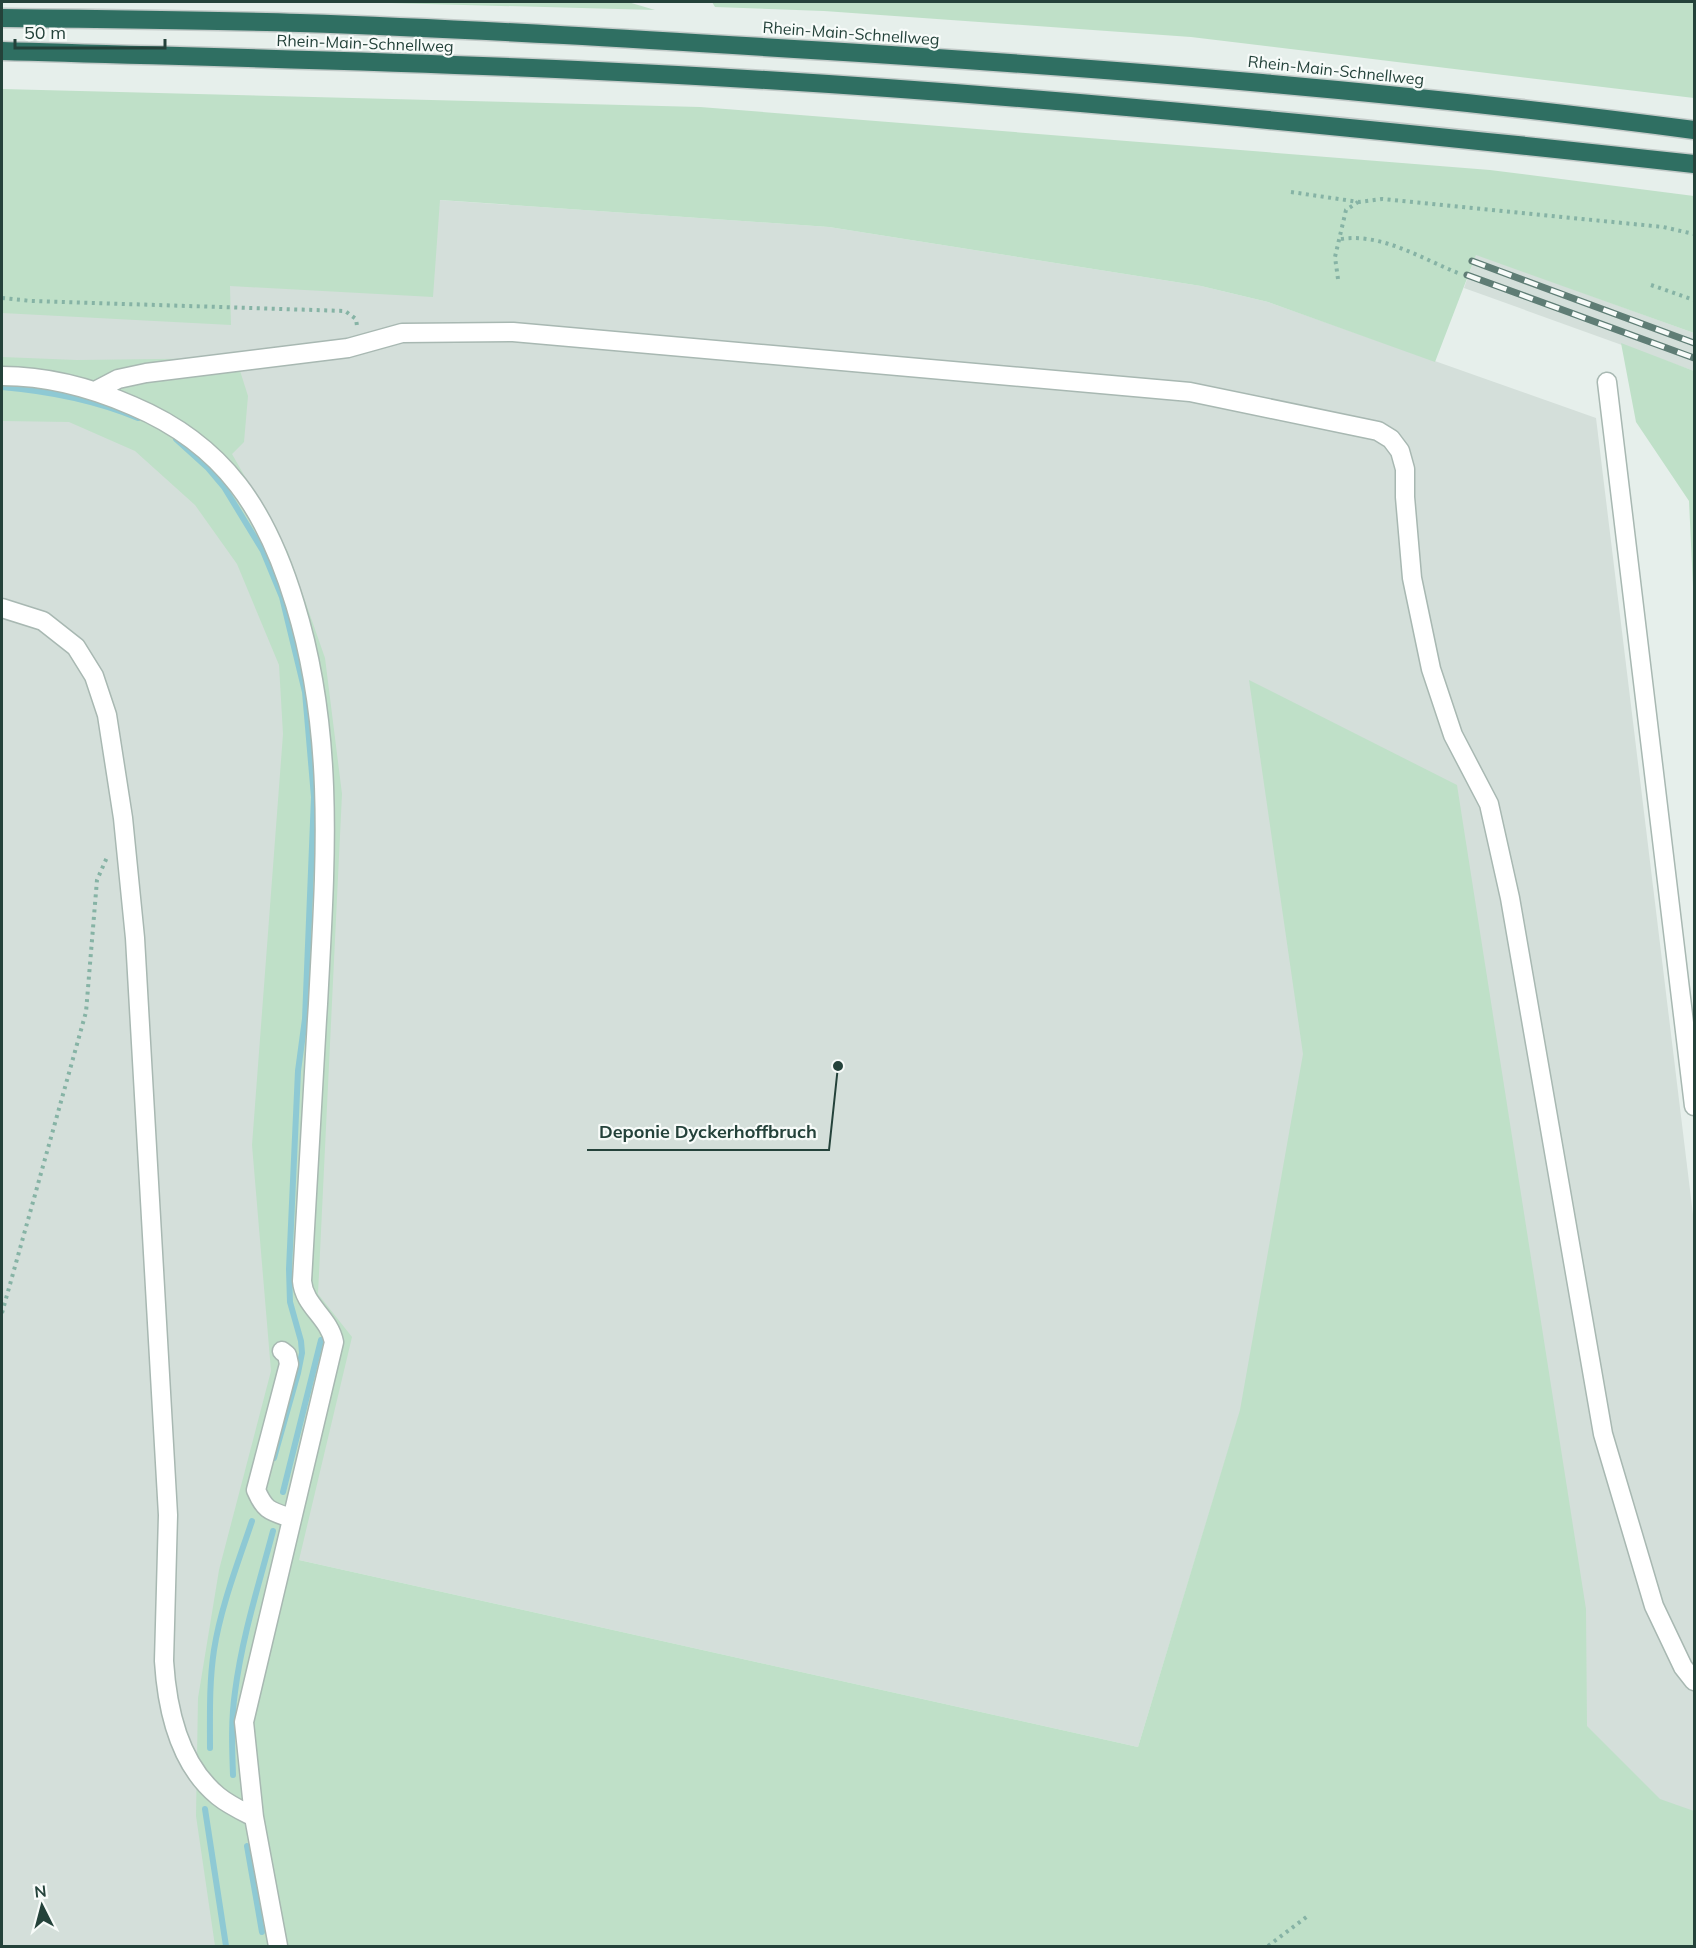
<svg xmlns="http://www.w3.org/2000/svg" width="1696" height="1948" font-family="Mulish,sans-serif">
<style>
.built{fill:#d4dfda}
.green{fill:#bfe0c8}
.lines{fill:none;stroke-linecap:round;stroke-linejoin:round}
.stream{stroke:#8ec9d4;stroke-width:6}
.minor-casing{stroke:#a8b8b2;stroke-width:21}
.highway-casing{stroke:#c2cac8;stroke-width:21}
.path{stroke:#86b3a5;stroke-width:4;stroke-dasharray:3 4.5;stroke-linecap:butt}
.minor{stroke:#fff;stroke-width:18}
.highway{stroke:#2f6f62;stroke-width:18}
.rail-casing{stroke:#5f7d75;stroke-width:7}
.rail{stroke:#f7fbf9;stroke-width:4.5;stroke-dasharray:14;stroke-linecap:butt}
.labels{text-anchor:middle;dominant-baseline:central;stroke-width:4.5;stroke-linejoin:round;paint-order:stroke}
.street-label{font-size:16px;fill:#24423a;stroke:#f7fbf9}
.leader{fill:none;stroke:#24423a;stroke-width:2}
.callout-dot{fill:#24423a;stroke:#f7fbf9;stroke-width:2}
.callout-label{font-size:18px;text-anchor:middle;font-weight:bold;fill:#24423a;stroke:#f7fbf9;stroke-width:4.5;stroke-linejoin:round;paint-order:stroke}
</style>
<rect width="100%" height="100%" fill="#e6efeb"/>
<path class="built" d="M2,192l437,8 390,27 372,59 67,16 328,116 98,805v723l-454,-534 -102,335 -839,-187 -3,386h-294z
M1476,254l218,79v38l-230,-83z"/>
<path class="green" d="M352,2h276l27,8z
M712,2h982v96l-503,-61 -367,-26 -109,-4z
M2,89l698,18 790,63 204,26v137l-218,-78 -41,107 -167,-60 -67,-16 -372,-59 -389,-27 -7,97 -203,-11 1,39 -229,-12z
M1621,343l73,28v237l-5,-107 -53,-79z
M2,357l75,3 159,-2 12,38 -4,46 -12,12 56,98 37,106 17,136 -24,500 34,43 -53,223 839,187 102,-337 63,-356 -54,-374 208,105 129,824 1,117 73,73 34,12v135h-1479l-19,-130 2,-118 21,-128 52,-199 -19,-226 31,-411 -4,-69 -42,-101 -42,-59 -60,-54 -66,-29 -67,-1z"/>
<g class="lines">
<path class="stream" d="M2,387c46,4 93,13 136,31
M176,439l32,29 16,19 39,64 19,46 23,95 9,105 -9,222 -7,52 -9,198 1,33 11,39 1,12 -4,20 -24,85
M283,1492l38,-152
M210,1748c0,-32 -1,-65 4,-98 7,-44 24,-87 38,-129
M233,1775c-1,-28 -2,-55 2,-83 7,-55 24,-108 38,-161
M205,1809l21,137
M247,1846l15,86"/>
<defs>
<path id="minor" d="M2,376c45,0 90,12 131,30 92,39 134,105 162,198 41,133 30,264 23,400 -6,92 -11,184 -16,277 2,25 27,36 32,61l-90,380 10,95
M1607,382l87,724
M95,391l23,-12 28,-6 202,-25 54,-15 111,-1 677,60 188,39 13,8 9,12 5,18v28l7,81 19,91 22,66 36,69 21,94 93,536 51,172 29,61 11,14
M2,608l41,13 33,26 18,29 13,39 16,103 12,120 33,577 -4,146c3,48 15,103 54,135 11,9 24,15 36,21l24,129
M282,1351l5,4 2,9 -33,126c9,21 14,21 35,28"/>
<path id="highway" d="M2,18c99,1 199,2 298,5 176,6 352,17 528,28 290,18 579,41 866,79
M2,51c198,6 398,10 596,20 367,17 732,53 1096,93"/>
</defs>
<use href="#minor" class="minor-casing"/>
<use href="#highway" class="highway-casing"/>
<path class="path" d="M1291,192l68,10 23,-3 281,28 31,7
M1341,239c41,-6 79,19 117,34
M1338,279l-3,-22 11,-47 12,-8
M1651,285l43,15
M2,298l29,3 314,10 11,8 1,7
M2,1313l84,-301 11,-132 11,-25
M1268,1946l41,-31"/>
<use href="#minor" class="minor"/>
<use href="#highway" class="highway"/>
<defs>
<path id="rail" d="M1472,261l222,82
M1467,275l227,83"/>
</defs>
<use href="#rail" class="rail-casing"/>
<use href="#rail" class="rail"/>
</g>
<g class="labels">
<g class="street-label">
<text transform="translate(851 33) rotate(4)">Rhein-Main-Schnellweg</text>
<text transform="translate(365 43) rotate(2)">Rhein-Main-Schnellweg</text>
<text transform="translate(1336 70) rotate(6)">Rhein-Main-Schnellweg</text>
</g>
</g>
<path class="leader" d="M838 1066L829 1150H587"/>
<circle class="callout-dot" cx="838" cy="1066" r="6"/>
<g class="callout-label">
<text x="708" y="1138">Deponie Dyckerhoffbruch</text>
</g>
<rect width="1696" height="1948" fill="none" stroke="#24423a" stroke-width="6"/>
<g transform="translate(42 1906) rotate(354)" stroke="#f7fbf9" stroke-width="4.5" paint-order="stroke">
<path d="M0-4.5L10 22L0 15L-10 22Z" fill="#24423a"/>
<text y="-9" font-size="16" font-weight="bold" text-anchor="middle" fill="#24423a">N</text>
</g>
<path d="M15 39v9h150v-9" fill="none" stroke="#24423a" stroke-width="3"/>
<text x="24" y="39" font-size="18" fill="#24423a" stroke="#f7fbf9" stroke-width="4.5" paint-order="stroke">50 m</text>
</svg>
